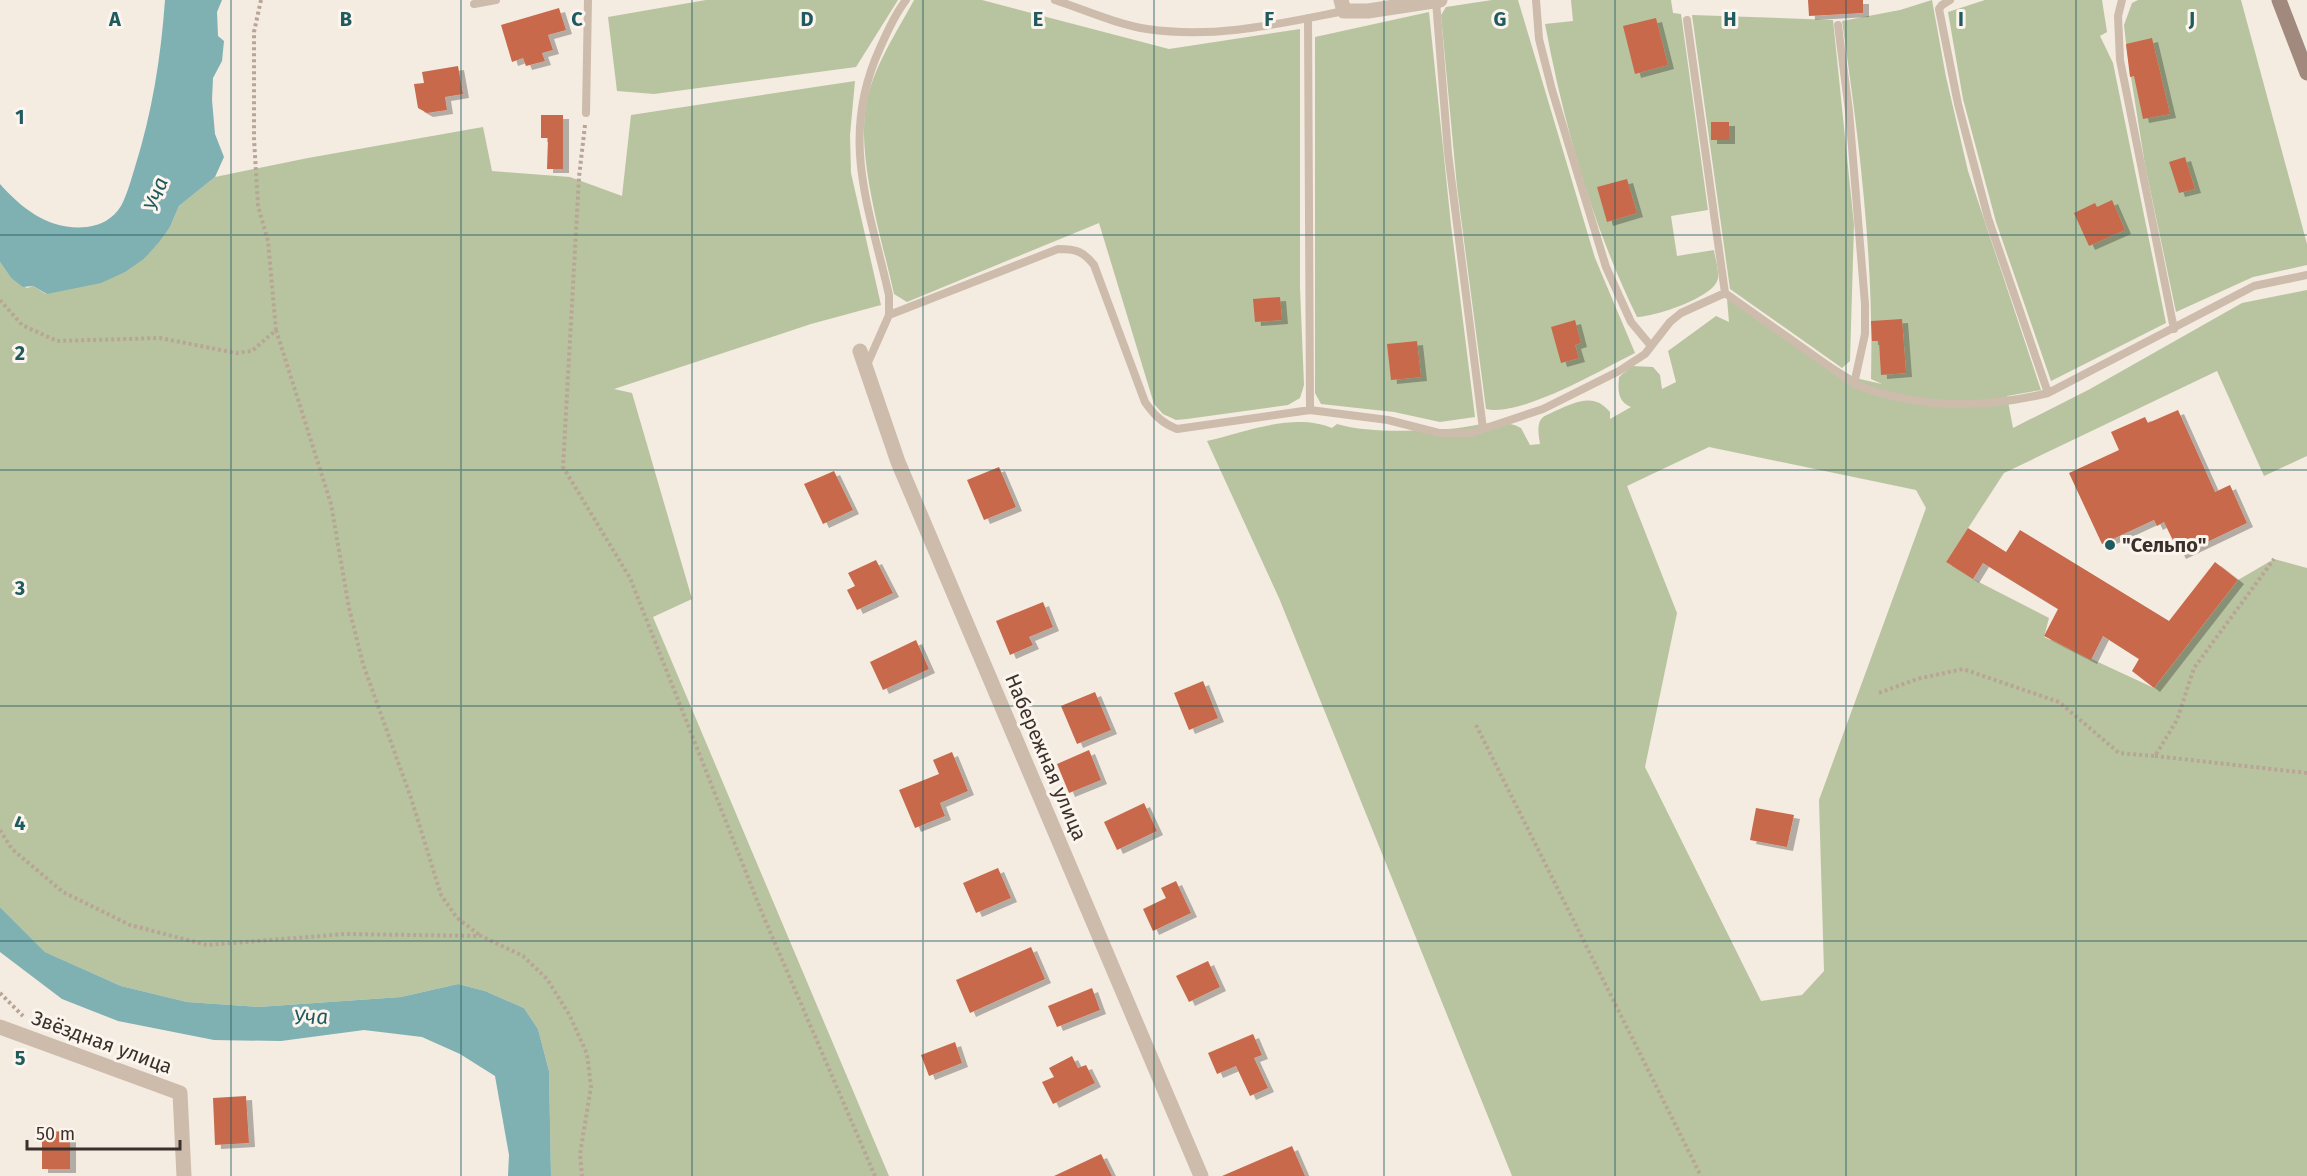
<svg xmlns="http://www.w3.org/2000/svg" width="2307" height="1176" font-family="'Fira Sans',sans-serif">
<style>
.green{fill:#b8c4a0;fill-rule:evenodd}
.water{fill:#7fb0b2}
.building{fill:#c8694b;filter:url(#shadow)}
.lines{fill:none;stroke-linecap:round;stroke-linejoin:round}
.path{stroke:#b9a596;stroke-width:4;stroke-dasharray:3 3;stroke-linecap:butt}
.lane{stroke:#cdbbac;stroke-width:8}
.street{stroke:#cdbbac;stroke-width:15}
.secondary{stroke:#a18a7d;stroke-width:15}
.grid{fill:none;stroke:#1f5a5e;stroke-width:1.5;stroke-opacity:0.55}
.poi-dot{fill:#1f5a5e;stroke:#fbf5ee;stroke-width:2}
.labels{text-anchor:middle;dominant-baseline:central;stroke-width:6;stroke-linejoin:round;paint-order:stroke}
.poi-label{font-size:20px;font-weight:bold;fill:#3b302b;stroke:#fbf5ee;text-anchor:start}
.street-label{font-size:20px;fill:#3b302b;stroke:#fbf5ee}
.water-label{font-size:21px;font-style:italic;fill:#1f5a5e;stroke:#fbf5ee}
.grid-label{font-size:20px;text-anchor:middle;font-weight:bold;fill:#1f5a5e;stroke:#fbf5ee;stroke-width:6;stroke-linejoin:round;paint-order:stroke}
</style>
<defs>
<filter id="shadow"><feDropShadow dx="6" dy="4" stdDeviation="0" flood-color="#0004"/></filter>
</defs>
<rect width="100%" height="100%" fill="#f4ebe1"/>
<path class="green" d="M706,0h192l-42,67 -202,27 -37,-3 -9,-74z
M914,0h68l187,49 131,-20v259l4,97 -4,13 -12,7 -101,14 -11,1 -13,-6 -9,-10 -55,-181 -192,79 -13,-8c-12,-55 -39,-139 -27,-194 8,-36 30,-68 47,-100z
M1492,0h26l77,258 40,95c-34,17 -114,64 -149,56l-29,-222 -16,-172 5,-8z
M1571,0h100l2,13 8,1 27,196 -37,6 6,40 37,-6c1,8 5,20 4,28 -2,19 -64,39 -81,39 -45,-92 -73,-192 -92,-293l28,-3z
M1932,0l14,77 22,94 73,219 -34,6 6,32 77,-39 152,-86 65,-13v166l-43,20 -47,-105 -213,102 -58,89 27,17 76,39 -5,19 110,51 84,-108 36,-21 33,9v608h-795l-233,-578 -72,-157c38,-9 87,-29 125,-13l5,-4c29,9 79,7 111,5 22,-1 53,-13 73,-1l9,17 10,-1c-1,-7 -3,-16 0,-23 3,-6 10,-7 15,-10 20,-9 39,-19 55,1v7l21,-12c-14,-5 -13,-18 -12,-30l13,-11 21,1 7,8 2,14 14,-7 -8,-31 48,-35 13,6 -2,-23 128,79 27,6 -11,-5c3,-121 -12,-240 -29,-358l58,-11zM1709,447l207,43 10,18 -107,292 5,171 -22,24 -41,6 -116,-234 32,-154 -50,-127z
M1985,0h117l5,32 -7,4 13,27 53,260 -115,58 -55,-159 -33,-123 -15,-87z
M2138,0h103l66,244v21l-54,12 -77,35 -31,-147 -18,-113 -3,-27 8,-22z
M1429,12l22,213 24,192 -35,5 -46,-10 -73,-8 -6,-11v-356z
M1692,15l141,5 21,205 -4,136 -8,7 -112,-79z
M855,81l-5,54 1,38 30,132 -70,19 -197,65 18,4 60,206 -39,18 236,559h-338l-2,-105 -11,-42 -14,-21 -39,-17 -27,-7 -57,13 -143,10 -71,-5 -66,-16 -76,-34 -45,-45v-645l11,16 16,10 6,-2 13,8 99,-36 25,-31 9,-21 36,-29 93,-19 175,-31 9,44 78,6 52,19 9,-81z"/>
<path class="water" d="M165,0h57l-5,12 1,24 6,5 -2,20 -9,17 -1,22 3,34 9,23 -9,20 -36,29 -9,21 -11,15 -14,16 -20,14 -24,11 -54,11 -14,-8 -10,1 -12,-9 -11,-16v-78c23,26 51,47 87,43 14,-2 26,-8 34,-21 6,-11 10,-26 14,-39 17,-54 26,-110 30,-167z
M0,907l45,45 76,34 66,16 71,5 143,-10 57,-13 27,7 39,17 14,21 11,42 2,105h-43l1,-21 -14,-79 -35,-22 -38,-17 -58,-7 -83,11 -67,-1 -96,-19 -56,-22 -62,-47z"/>
<path class="building" d="M1808,0h55v13l-54,3z
M559,8l7,22 -18,5 5,15 -11,3 3,8 -19,5 -3,-8 -11,4 -11,-37z
M1656,18l12,47 -33,9 -12,-48z
M2152,38l18,76 -27,5 -9,-43 -4,1 -4,-33z
M458,66l5,28 -18,3 2,13 -20,3 -9,-5 -4,-24 10,-1 -2,-11z
M541,115h22v54h-16l1,-31h-7z
M1711,122h18v18h-18z
M2185,157l10,32 -16,4 -10,-31z
M1627,179l10,34 -30,9 -10,-35z
M2112,200l13,30 -36,16 -15,-33 21,-10 2,4z
M1280,297l2,23 -27,2 -2,-23z
M1902,319l4,54 -25,2 -2,-34h-7l-1,-20z
M1575,320l6,23 -6,2 4,13 -18,5 -10,-36z
M1417,341l4,36 -30,3 -4,-36z
M2178,410l37,82 15,-7 17,38 -67,32 -16,-33 -7,4 -3,-6 -52,24 -33,-71 50,-23 -8,-18 34,-15 3,6z
M999,467l17,40 -32,13 -17,-40z
M834,471l19,39 -30,14 -19,-40z
M1968,528l38,24 14,-22 149,91 46,-59 23,18 -84,108 -22,-17 7,-12 -36,-23 -12,24 -47,-24 14,-27 -75,-46 -10,16 -27,-17z
M876,560l17,33 -36,17 -10,-20 8,-4 -7,-13z
M1043,602l10,25 -24,10 4,8 -23,10 -14,-34z
M916,640l13,29 -46,21 -13,-28z
M1203,681l15,37 -29,12 -15,-37z
M1095,692l16,38 -34,14 -16,-38z
M1089,750l12,30 -32,13 -12,-29z
M952,752l16,39 -28,12 5,13 -30,12 -16,-38 40,-16 -6,-14z
M1144,803l13,28 -40,19 -13,-28z
M1756,808l38,7 -7,32 -37,-7z
M998,868l13,30 -35,15 -13,-30z
M1176,881l15,32 -38,18 -10,-22 23,-11 -5,-10z
M1031,947l14,32 -75,34 -14,-33z
M1208,961l12,26 -31,15 -13,-26z
M1092,988l8,22 -43,17 -9,-21z
M1253,1034l9,21 -8,3 14,30 -18,8 -14,-30 -19,8 -9,-21z
M955,1042l7,21 -33,13 -8,-21z
M1072,1056l6,12 8,-3 9,18 -42,21 -11,-22 12,-5 -5,-9z
M246,1096l3,47 -34,2 -2,-47z
M70,1131v38h-28v-37z
M1292,1146l13,30h-83z
M1101,1154l11,22h-58z"/>
<g class="lines">
<path class="path" d="M585,125l-6,52 -16,290 67,111 132,335 113,263
M0,300l22,25 35,16 103,-3 76,15 16,-2 24,-21 -8,-89 -10,-35 -4,-67v-107l7,-32
M276,330l55,174 18,104 14,56 48,134 30,97 16,23 24,18
M1879,693l38,-14 46,-10 96,33 60,51 36,3 22,-36 17,-52 80,-109
M1476,725l225,451
M2155,756l152,17
M0,830l12,19 51,43 67,33 77,20 138,-11 136,2 42,20 24,23 23,37 17,38 4,33 -11,67 2,22
M0,993l23,23"/>
<path class="lane" d="M1055,0c30,10 61,24 92,29 68,10 131,-5 197,-18
M1536,0l3,39 13,51 54,177 25,55 20,24
M1950,0l-8,5 -3,4 19,95 30,114 60,175
M2122,0l-4,16 2,44 54,269
M1436,1l12,152 35,276
M474,4l22,-4
M1308,18l2,392
M1687,20l38,273
M1838,25l11,86 16,193v30l-11,50
M586,113l2,-113
M889,315l169,-66c18,0 25,2 36,16l51,137c9,13 17,21 32,27l133,-19 78,10 51,13h32l72,-24 76,-38 26,-17 25,-32 11,-9 44,-20 129,91c63,25 129,25 194,9l206,-107 53,-11
M866,367l23,-52v-20c-20,-89 -50,-157 -9,-247 7,-16 15,-34 26,-48"/>
<path class="street" d="M1341,0l3,11h24l72,-11
M860,351l38,111 303,714
M0,1027l180,66 4,83"/>
<path class="secondary" d="M2279,0l28,73"/>
</g>
<path class="grid" d="M231,0v1176M461,0v1176M692,0v1176M923,0v1176M1154,0v1176M1384,0v1176M1615,0v1176M1846,0v1176M2076,0v1176M0,235h2307M0,470h2307M0,706h2307M0,941h2307"/>
<circle class="poi-dot" cx="2110" cy="545" r="6"/>
<g class="labels">
<g class="poi-label">
<text x="2122" y="545">"Сельпо"</text>
</g>
<g class="street-label">
<text transform="translate(1046 757) rotate(67)">Набережная улица</text>
<text transform="translate(102 1042) rotate(20)">Звёздная улица</text>
</g>
<g class="water-label">
<text transform="translate(156 194) rotate(-70)">Уча</text>
<text transform="translate(311 1017) rotate(-1)">Уча</text>
</g>
</g>
<g class="grid-label">
<text x="115" y="26">A</text>
<text x="346" y="26">B</text>
<text x="577" y="26">C</text>
<text x="807" y="26">D</text>
<text x="1038" y="26">E</text>
<text x="1269" y="26">F</text>
<text x="1500" y="26">G</text>
<text x="1730" y="26">H</text>
<text x="1961" y="26">I</text>
<text x="2192" y="26">J</text>
<text x="20" y="124">1</text>
<text x="20" y="360">2</text>
<text x="20" y="595">3</text>
<text x="20" y="830">4</text>
<text x="20" y="1065">5</text>
</g>
<path d="M27 1140v9h153v-9" fill="none" stroke="#3b302b" stroke-width="3"/>
<text x="36" y="1140" font-size="18" fill="#3b302b" stroke="#fbf5ee" stroke-width="4.5" paint-order="stroke">50 m</text>
</svg>
